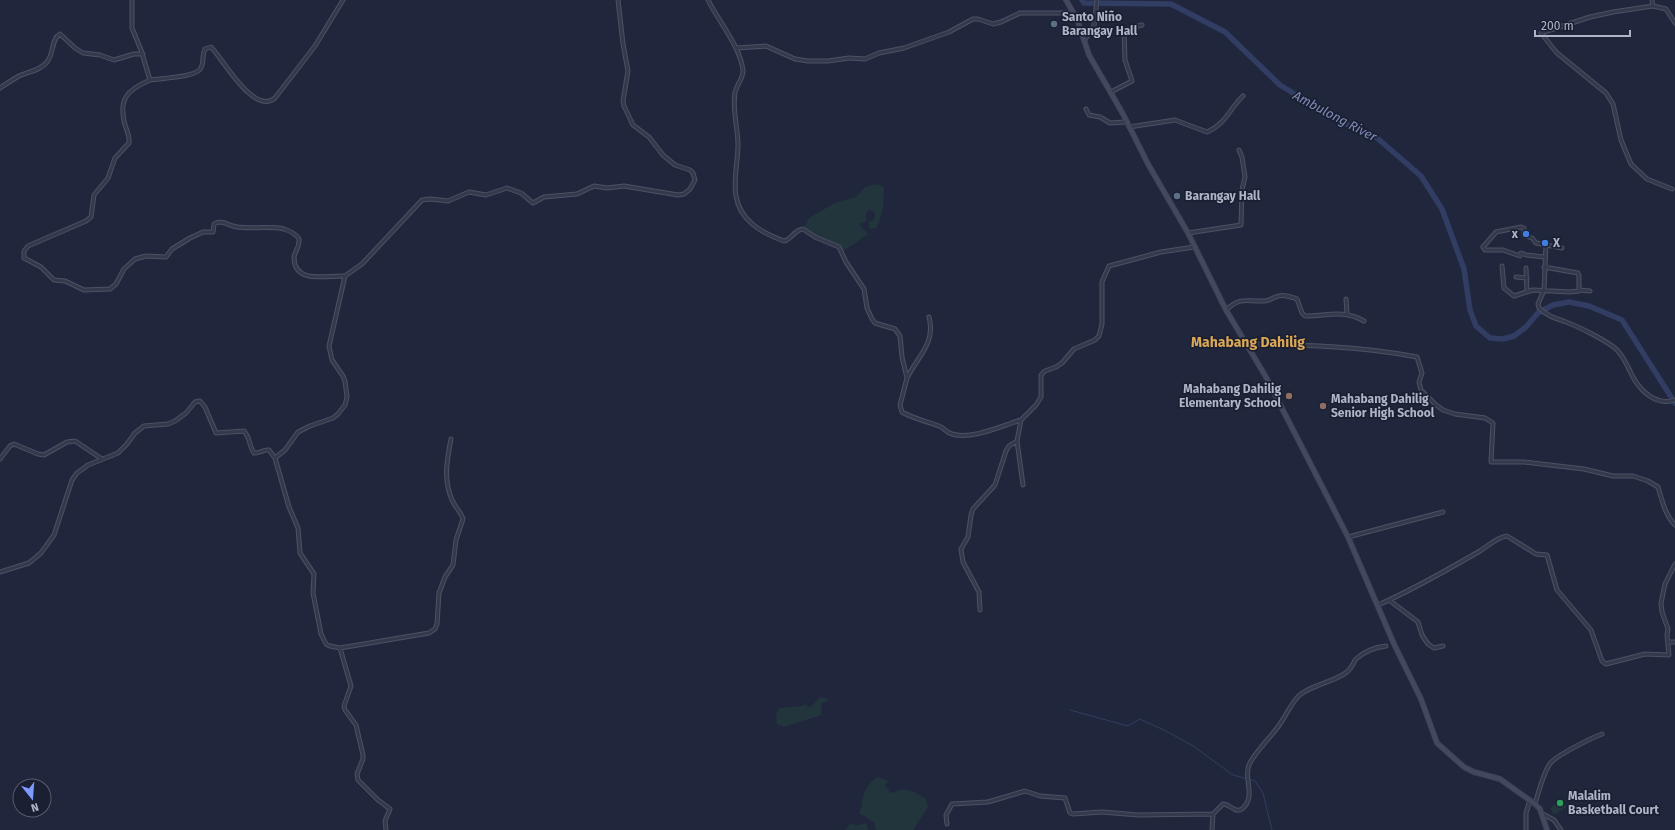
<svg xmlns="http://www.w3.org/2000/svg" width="1675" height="830" font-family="'Fira Sans',sans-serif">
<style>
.green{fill:#22353d}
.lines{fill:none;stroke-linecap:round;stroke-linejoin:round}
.stream{stroke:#313d62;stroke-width:1}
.river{stroke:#313d62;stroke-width:5.5}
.street-casing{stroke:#4c5264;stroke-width:5}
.secondary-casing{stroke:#3e4355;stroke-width:6}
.street{stroke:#343a4c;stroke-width:3}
.secondary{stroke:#42485f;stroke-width:4}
.service-dot{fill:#5c6f8a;stroke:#1a1f31;stroke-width:1.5}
.shop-dot{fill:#3f7fe0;stroke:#1a1f31;stroke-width:1.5}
.education-dot{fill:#8d6e63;stroke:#1a1f31;stroke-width:1.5}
.leisure-dot{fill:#2e9e5b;stroke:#1a1f31;stroke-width:1.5}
.labels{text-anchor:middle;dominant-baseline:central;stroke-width:3.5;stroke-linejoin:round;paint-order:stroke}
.poi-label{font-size:12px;font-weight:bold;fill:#afb5c8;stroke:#1a1f31;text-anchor:start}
.water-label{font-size:13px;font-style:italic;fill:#7d8bb7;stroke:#1a1f31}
.quarter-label{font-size:14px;font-weight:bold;fill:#dba857;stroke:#1a1f31}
</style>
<rect width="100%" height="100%" fill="#20273c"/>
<path class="green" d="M878,184l6,4c0,15 -1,27 -8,40l-6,1 -2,-7 6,-2 1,-5 -1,-3 -5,-2 -3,2v10l-7,2 9,10 -25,17 -3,-3 -16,-7 -21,-12 6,-11 26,-15 21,-6 9,-10z
M820,697l8,2 -1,3h-5l-1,12 -2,2 -36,11 -6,-3 -1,-10 4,-6 21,-2 6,-2v3h4z
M878,777l10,4 -3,5 5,6 4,1c10,-9 21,0 31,5l3,9 -15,23h-37l-2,-8 -15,-9c4,-6 2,-9 4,-16 1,-6 9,-18 15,-20z
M1561,799l5,8 -12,8 -4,-7z
M866,823l2,7h-23l5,-6 8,1z"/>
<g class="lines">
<path class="stream" d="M1070,710l58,16 12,-7 28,13 25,14 40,29 22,6 8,12 9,37"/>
<path class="river" d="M1082,0l2,3 87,1 54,28 55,53 59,36 37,16 45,39 21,33 22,60 6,41 6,16 14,12 13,1 11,-3 12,-9 12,-14 15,-8 16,-3 20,4 33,14 53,83"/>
<defs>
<path id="street" d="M132,0v28l9,22 9,30c10,-2 46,-2 51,-12 3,-6 1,-13 4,-19l6,-2c12,12 43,69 64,51l40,-52 28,-46
M708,0c11,22 32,46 35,70 1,7 -7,16 -8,23 -3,16 3,35 3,52 0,16 -5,35 -2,51 4,25 26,37 48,45 8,-2 10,-11 19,-12l12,8 24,10 7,15 18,27 3,19 5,11 3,4 20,6 5,7 2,21 5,21 -7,27 2,7c12,7 24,9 37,14 5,2 8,7 13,8 20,6 49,-8 69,-14
M1652,0l1,6
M1084,41l10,-15 3,-26
M737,48l29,-2 29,13 13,2h20l21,-3 16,1 14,-6 25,-5 45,-16 24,-13h5l15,5 8,-2 19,-9h54
M150,80c-23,10 -32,19 -25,45 2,6 5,12 4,18l-14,15 -7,20 -14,17 -3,22 -5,4 -58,25 -4,5v7l17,9 13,13 11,1 19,9 26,-1 6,-5 8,-15 11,-10 11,-3 20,1 6,-8 18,-11 13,-6h10l1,-8c8,-5 15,2 23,3 14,2 34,-1 47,2 6,2 12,5 15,10 1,8 -4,12 -5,18 0,28 33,18 51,19
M0,88c6,-4 12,-8 19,-12 9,-4 22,-6 28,-14 7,-8 4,-23 13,-28l15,14 8,5 17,2 14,5 20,-6h9
M1111,92l21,-11 -7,-21 -1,-30 18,-5
M1086,109l3,6 11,2 10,6 16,-1
M1129,127l46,-7 32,12c19,-8 23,-24 36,-36
M1672,189l-25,-10 -16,-15 -10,-24 -8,-36 -7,-11 -49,-40 -16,-20 49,-16 23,-5 40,-6 13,3 9,14
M1188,233l53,-8 1,-35 3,-13 -3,-20 -3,-7
M1546,244l-2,46 -6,14 1,4c8,8 16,10 27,14 13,5 42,19 51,28 8,8 11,18 16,27 8,15 24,29 42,23
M1544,257l-18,-2 -5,-2 -1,3 -17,-6h-18l-2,-3 13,-15 25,-5 3,1v7l8,3 4,5 26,5
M1502,266l2,22 10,8 19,-6 37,2 9,-1v-15l-1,-3 -34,-6
M1526,268l1,24
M1516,277l11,1
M1579,290l11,1
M1346,299l1,15
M1226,310c15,-14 21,-8 38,-9 6,0 9,-4 15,-5 5,-2 12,1 18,3l5,14 3,3c22,0 38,-7 59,5
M1246,344c58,1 115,2 171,13l5,16 -3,9 2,8 15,15 7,5 12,4 30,4 8,5 -2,39h33l60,7 29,7h20l15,5 10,6c4,13 7,28 17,38
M907,378c11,-22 29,-35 22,-61
M1017,441l6,44
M275,458l10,-8 13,-18 12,-6 23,-8 5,-4 7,-9 2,-8 -2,-16 -2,-5 -11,-16 -3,-14 16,-70 17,-12 60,-64 8,-1 18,2 21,-9 17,3 21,-7 14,5 12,10 11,-6 33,-3 17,-8 13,2 17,-2 54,9 6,-1 6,-5 5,-9 -2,-7 -3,-3 -15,-5 -12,-10 -14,-18 -16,-12 -9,-19 -1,-5 5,-30 -5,-27 -5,-44
M0,459l10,-13 4,-2 24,10 6,1 23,-13 8,-1 27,18
M1348,537l95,-25
M0,572l29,-9 12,-10 13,-18 18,-55 5,-7 11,-8 30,-12 9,-9 8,-11 9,-7 24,-2 7,-3 11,-8 9,-11 5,-1 5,6 11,26 28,-2c6,6 5,15 10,22 6,1 9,-4 15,-3l6,8 14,49 9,21 2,25 14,21 -1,19 8,41 5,10 4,2 10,2 89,-15 6,-4 2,-5 2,-31 6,-16 8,-12 3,-25 7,-21c-2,-7 -8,-12 -11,-19 -9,-21 -5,-40 -1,-61
M1389,600l29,22 4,13 6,9 6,4 9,-2
M1378,605c35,-15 69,-35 102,-54 8,-5 17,-14 27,-15l29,18 11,1 10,35 34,40 11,31 4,3 39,-10 24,1 -2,-20 1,-6 -6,-17 -1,-9 4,-19 10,-20
M980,610l-1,-18 -16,-30 -2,-13 7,-12 3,-22 2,-6 22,-24 11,-34 3,-5 8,-5 4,-21 15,-15 5,-8v-22l4,-4 11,-4 6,-4 12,-14 21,-9 4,-4 3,-12v-42l7,-16 52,-14 33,-5
M1668,642h7
M340,648l11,38 -7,20 1,4 11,15 7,30v4l-6,15 1,6 20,20 12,9 -5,12 1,9
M1535,804c4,-13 7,-27 14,-39 5,-9 43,-27 53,-31
M1541,813l13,7 7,10
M947,824l-1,-9 6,-11 36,-2 37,-11 15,5 25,2 5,15 3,1 29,-2 36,3 75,-1
M1212,830l1,-16 10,-10c6,-1 12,10 19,5 15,-13 1,-30 7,-44 5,-12 23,-29 31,-41 6,-8 13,-25 21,-30 14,-10 33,-12 46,-22 5,-4 6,-9 9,-13 9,-8 20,-12 30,-13
M1526,830v-17l4,-13"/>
<path id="secondary" d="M1066,0l11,19 12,36 34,59 25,50 40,69 38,77 40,67 82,160 46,107 27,55 16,44 27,24 10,5 26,7 35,25 5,5 7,21"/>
</defs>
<use href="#street" class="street-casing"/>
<use href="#secondary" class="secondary-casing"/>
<use href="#street" class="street"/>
<use href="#secondary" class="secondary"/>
</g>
<g class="service-dot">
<circle cx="1054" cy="24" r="4"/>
<circle cx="1177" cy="196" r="4"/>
</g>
<g class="shop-dot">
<circle cx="1526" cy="234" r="4"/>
<circle cx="1545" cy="243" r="4"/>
</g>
<g class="education-dot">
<circle cx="1289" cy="396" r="4"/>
<circle cx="1323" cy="406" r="4"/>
</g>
<circle class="leisure-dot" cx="1560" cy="803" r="4"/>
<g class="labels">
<g class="poi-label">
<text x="1062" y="17">Santo Niño<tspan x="1062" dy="14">Barangay Hall</tspan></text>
<text x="1185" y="196">Barangay Hall</text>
<text x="1518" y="234" text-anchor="end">x</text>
<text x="1553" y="243">X</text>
<text x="1281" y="389" text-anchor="end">Mahabang Dahilig<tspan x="1281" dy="14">Elementary School</tspan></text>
<text x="1331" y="399">Mahabang Dahilig<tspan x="1331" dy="14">Senior High School</tspan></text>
<text x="1568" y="796">Malalim<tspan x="1568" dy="14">Basketball Court</tspan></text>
</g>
<g class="water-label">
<text transform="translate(1335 116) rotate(28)">Ambulong River</text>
</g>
<g class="quarter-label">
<text x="1248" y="342">Mahabang Dahilig</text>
</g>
</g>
<g transform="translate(32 798) rotate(163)"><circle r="19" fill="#1a1f31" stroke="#565b6d"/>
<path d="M0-3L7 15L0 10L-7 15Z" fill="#7e99ff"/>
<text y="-6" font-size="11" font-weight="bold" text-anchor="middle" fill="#afb5c8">N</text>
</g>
<path d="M1535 30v6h95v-6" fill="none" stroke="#afb5c8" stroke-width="2"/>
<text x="1541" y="30" font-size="12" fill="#afb5c8" stroke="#1a1f31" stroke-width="3" paint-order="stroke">200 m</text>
</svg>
